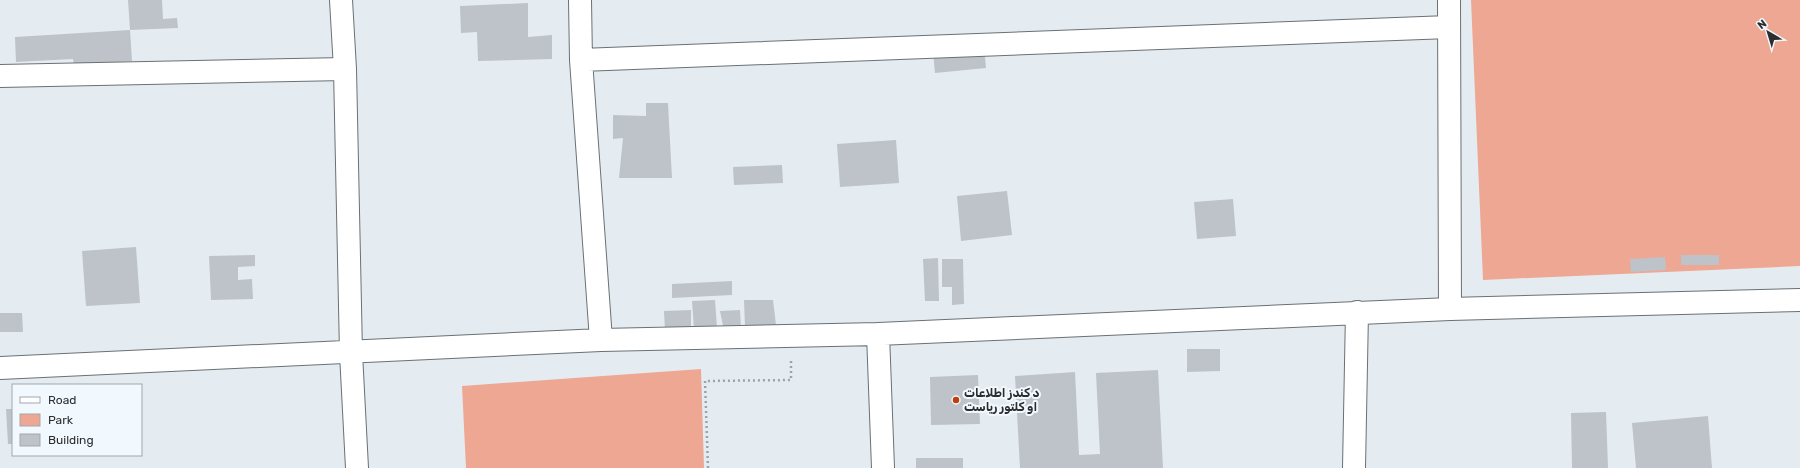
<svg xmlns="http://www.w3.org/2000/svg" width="1800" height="468" font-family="Rubik,Vazirmatn,sans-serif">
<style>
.green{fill:#eea792}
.building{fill:#bdc3c8}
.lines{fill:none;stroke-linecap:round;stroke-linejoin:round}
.street-casing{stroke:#6a7074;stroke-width:24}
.path{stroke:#9ea3a7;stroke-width:2.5;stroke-dasharray:2 3;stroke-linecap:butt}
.street{stroke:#fff;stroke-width:22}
.poi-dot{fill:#c43c0a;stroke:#f2f9fe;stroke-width:1.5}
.labels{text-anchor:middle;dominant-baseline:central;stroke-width:4;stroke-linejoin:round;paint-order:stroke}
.poi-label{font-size:12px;font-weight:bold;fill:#2b2d2f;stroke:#f2f9fe;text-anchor:start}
</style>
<rect width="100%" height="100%" fill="#e5ecf1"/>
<path class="green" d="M1471,0h329v266l-317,14z
M701,369l3,99h-238l-4,-82z"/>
<path class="building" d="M128,0h34l1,19 14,-1 1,10 -48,2 2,31 -58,4 -1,-6 -57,3 -1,-25 115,-7z
M528,3v34l24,-2v24l-74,2 -1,-29 -16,1 -1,-27z
M983,36l3,32 -51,5 -3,-32z
M646,103h22l4,75h-53l4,-40 -10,1v-24l33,1z
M896,140l3,43 -59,4 -3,-43z
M782,165l1,18 -49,2 -1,-18z
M1007,191l5,44 -51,6 -4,-45z
M1233,199l3,37 -39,3 -3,-37z
M136,247l4,56 -54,3 -4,-55z
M255,255v11l-17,1v13l14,-1 1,20 -42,1 -2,-44z
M1681,255h38v10h-38z
M1665,257l1,13 -35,2 -1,-13z
M938,258l1,43h-14l-2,-42z
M942,259h21l1,45 -12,1v-18h-10z
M732,281v14l-60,3v-14z
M715,300l2,28 -23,2 -2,-29z
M744,300h29l3,25 -31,2z
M691,310v19l-26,2 -1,-20z
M740,310l1,19 -17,2 -4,-20z
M0,313h22l1,19h-23z
M1187,349h33v22l-33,1z
M1158,370l5,98h-143l-5,-92 60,-4 4,83 21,-1 -4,-81z
M978,375l2,49 -49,1 -1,-48z
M6,409h7v35h-5z
M1606,412l2,56h-36l-1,-55z
M1708,416l4,52h-76l-4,-45z
M916,458h47v10h-47z"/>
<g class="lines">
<defs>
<path id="street" d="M341,0l4,69 6,284 6,115
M580,0l1,60 20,280
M1449,0l1,309
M581,60l868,-33
M0,76l345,-7
M878,334l5,134
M0,368l601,-28 277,-6 572,-25 350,-9
M1354,468l3,-156"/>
</defs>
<use href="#street" class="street-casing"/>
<path class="path" d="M708,468l-3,-87 86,-1v-20"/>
<use href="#street" class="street"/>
</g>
<circle class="poi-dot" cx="956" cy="400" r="4"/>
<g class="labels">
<g class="poi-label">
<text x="964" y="393">د کندز اطلاعات<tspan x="964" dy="14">او کلتور ریاست</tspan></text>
</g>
</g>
<rect x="12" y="384" width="130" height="72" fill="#f2f9fe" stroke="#a2a7ab"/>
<rect x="20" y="397" width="20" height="6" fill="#ffffff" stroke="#a2a7ab"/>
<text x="48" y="404" font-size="12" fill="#2b2d2f">Road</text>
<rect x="20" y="414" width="20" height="12" fill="#eea792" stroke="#a2a7ab"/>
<text x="48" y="424" font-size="12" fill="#2b2d2f">Park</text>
<rect x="20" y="434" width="20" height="12" fill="#bdc3c8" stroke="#a2a7ab"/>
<text x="48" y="444" font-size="12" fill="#2b2d2f">Building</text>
<g transform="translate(1768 32) rotate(322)" stroke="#f2f9fe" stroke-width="3" paint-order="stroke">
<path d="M0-3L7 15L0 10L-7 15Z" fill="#2b2d2f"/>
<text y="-6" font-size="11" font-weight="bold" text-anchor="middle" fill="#2b2d2f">N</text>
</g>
</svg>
